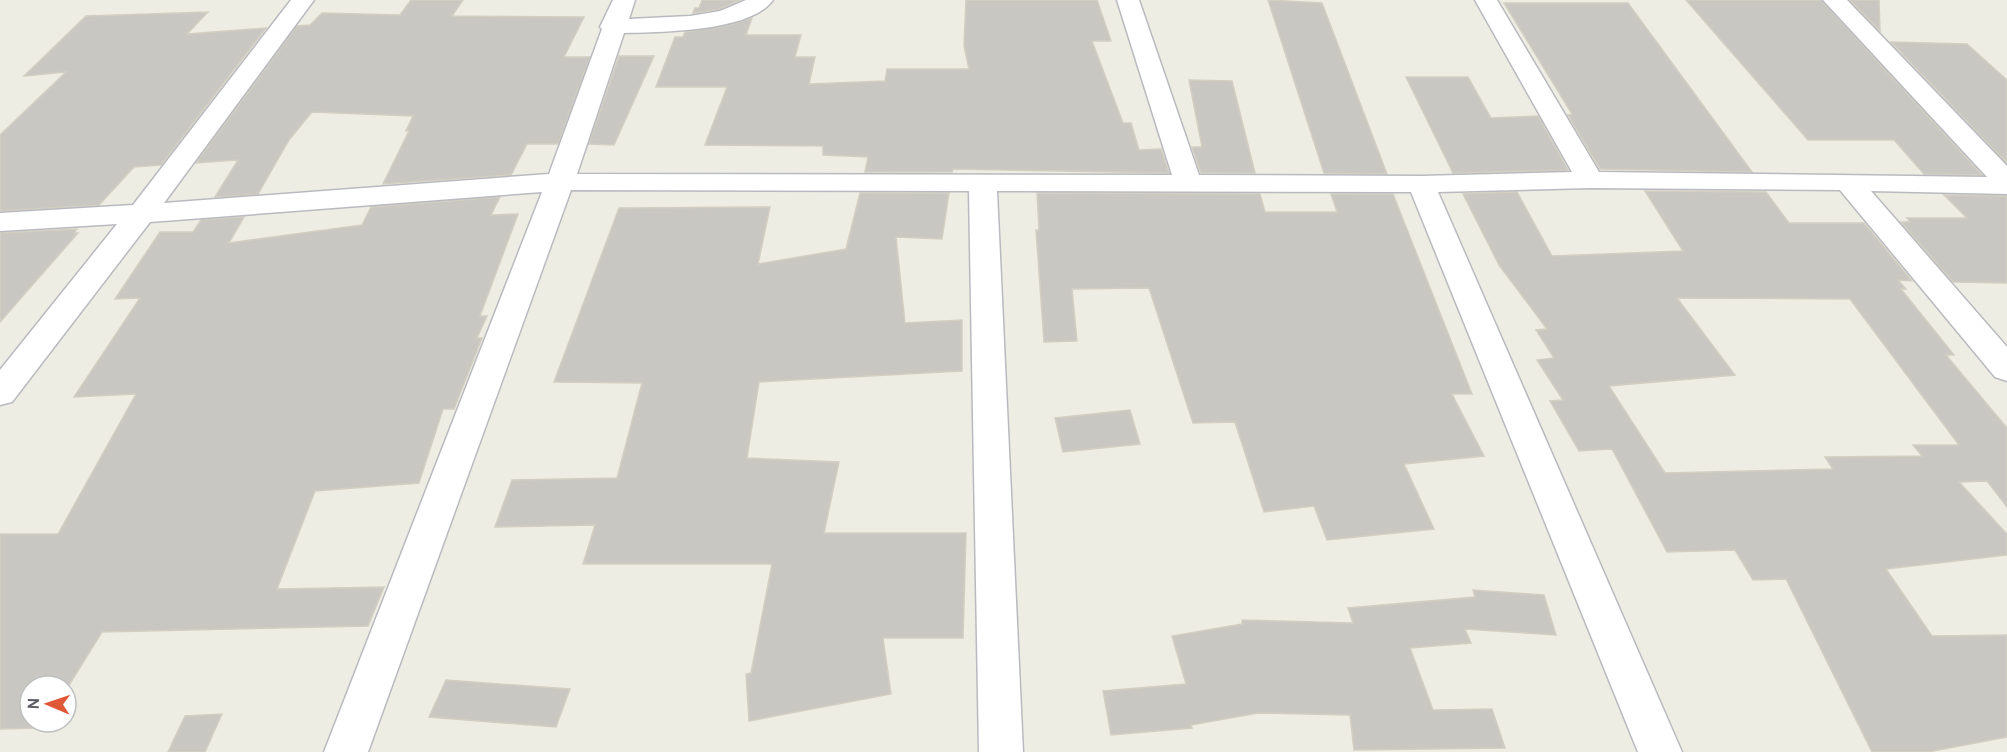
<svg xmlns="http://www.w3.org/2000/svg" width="2007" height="752" font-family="Overpass,sans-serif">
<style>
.building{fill:#c9c7c1;stroke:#d2cfc2;stroke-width:1.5;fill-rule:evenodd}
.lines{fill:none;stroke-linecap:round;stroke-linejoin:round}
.minor-casing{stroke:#b9babf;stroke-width:3}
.minor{fill:#fff;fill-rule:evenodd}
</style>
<rect width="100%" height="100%" fill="#eeede4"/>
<path class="building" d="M411,0h52l-11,16 132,1 -20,40h26l-32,87h-31l-16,31 -128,9 26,-53h-3l7,-15 -101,-4 -23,28 -31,54 -43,3 23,-37 -42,3 101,-137 13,-1 12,-12 78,2z
M702,0h38l-21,9 -26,4 2,-5h4z
M966,0h131l14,41h-19l31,82h8l8,27 22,-1 8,24 -216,-4 -1,3h-87l3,-15 -45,-2v-9l-118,-1 22,-58h-71l19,-50h8l2,-5 41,-6 26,-8 -6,17h55l-6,22h20l-6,27 76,-3 2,-12h82l-5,-23z
M1268,0l54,3 65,171 -63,-1z
M1686,0h135l161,175 -58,-1 -30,-34h-86z
M1850,0h29l1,31z
M1504,3h124l124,169 -152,-3 -32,-54 4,-1z
M208,12l-21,22 79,-6 -105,137 -27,2 -35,38 -99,6v-76l66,-63 -42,4 62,-60z
M1891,42l76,2 40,36v83z
M619,56h35l-40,89 -25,-1z
M1406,77h62l23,41 47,-2 30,54 -115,3z
M1189,80l43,1 23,92h-54l-9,-26h10z
M1645,191l121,1 23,31h75l48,58 -14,-1 8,9h-5l53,66h-8l61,73v79l-20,-26 -28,1 48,52v21l-121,14 46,67 75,-1v102l-79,15h-56l-86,-173 -33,1 -18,-30 -68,2 -55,-103 -33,2 -29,-50 13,-1 -26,-40 17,-2 -18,-28 11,-1 -48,-64 -36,-71 54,-2 35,64 131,-5zM1677,298l173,1 109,146h-46l9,11 -97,1 8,12 -168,4 -56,-87 126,-11z
M860,193h89l-7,46 -46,-2 9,86 57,-3v51l-203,11 -12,76 92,4 -15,71h142l-3,105h-80l8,56 -142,27 -3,-47 5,-1 21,-109h-189l12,-39 -100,2 17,-47 105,-2 25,-95 -88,-1 65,-174 151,-1 -12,57 88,-15z
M1037,193l223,1 5,18h72l-6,-18h62l79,200h-20l32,62 -80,8 30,65 -107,11 -13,-34 -50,6 -29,-90 -42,1 -44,-135 -77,1 5,52 -33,1 -8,-112h3z
M1944,195l63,1v87l-54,-1 -52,-60h9l-3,-4h60z
M500,197l-9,18 27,-1 -38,102h7l-10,22h5l-28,71h-11l-24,74 -104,8 -38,98 107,-2 -16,39 -266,6 -36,58v-4h-36v36h16l-3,6 -43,1v-195h58l78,-140 -62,3 66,-99 -25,1 45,-67h33l8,-12 43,-3 -15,26 133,-18 9,-18z
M77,229l-3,4h4l-78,89v-89z
M1130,410l10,34 -77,8 -8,-34z
M1473,590l71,5 12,40 -91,-6 6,14 -61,5 23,62 59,-1 13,39 -151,2 -4,-35 -92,-2 -67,12 1,3 -81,7 -8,-44 83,-7 -14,-48 70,-12v-4l111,3 -5,-15 127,-11z
M446,680l124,9 -14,38 -127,-10z
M222,714l-17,38h-37l17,-36z"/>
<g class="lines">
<defs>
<path id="minor" d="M291,0h23l-150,203 385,-29 53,-145 -2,-2 13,-27h22l-6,19 61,-3 30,-5 26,-11h27c-22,32 -113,32 -149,33l-47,141 595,1 -55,-175h22l60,175 222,1 151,-4 -97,-172h22l102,172 388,5 -164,-177h24l160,166v28l-136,-3 136,156v34l-12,-4 -155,-187 -250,-2 -152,4 244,560h-44l-227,-560 -414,-1 26,561h-44l-10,-561 -398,-1 -203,562h-44l218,-560 -392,30 -138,180 -12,3v-35l117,-146 -117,7v-18l133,-8z"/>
</defs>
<use href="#minor" class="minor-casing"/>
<use href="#minor" class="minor"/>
</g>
<g transform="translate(48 704) rotate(272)"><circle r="28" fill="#ffffff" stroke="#bebfc1" stroke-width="1.5"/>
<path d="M0-4.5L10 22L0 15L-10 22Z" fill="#e05837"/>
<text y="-9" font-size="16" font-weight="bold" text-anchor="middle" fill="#5c5e64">N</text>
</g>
</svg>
